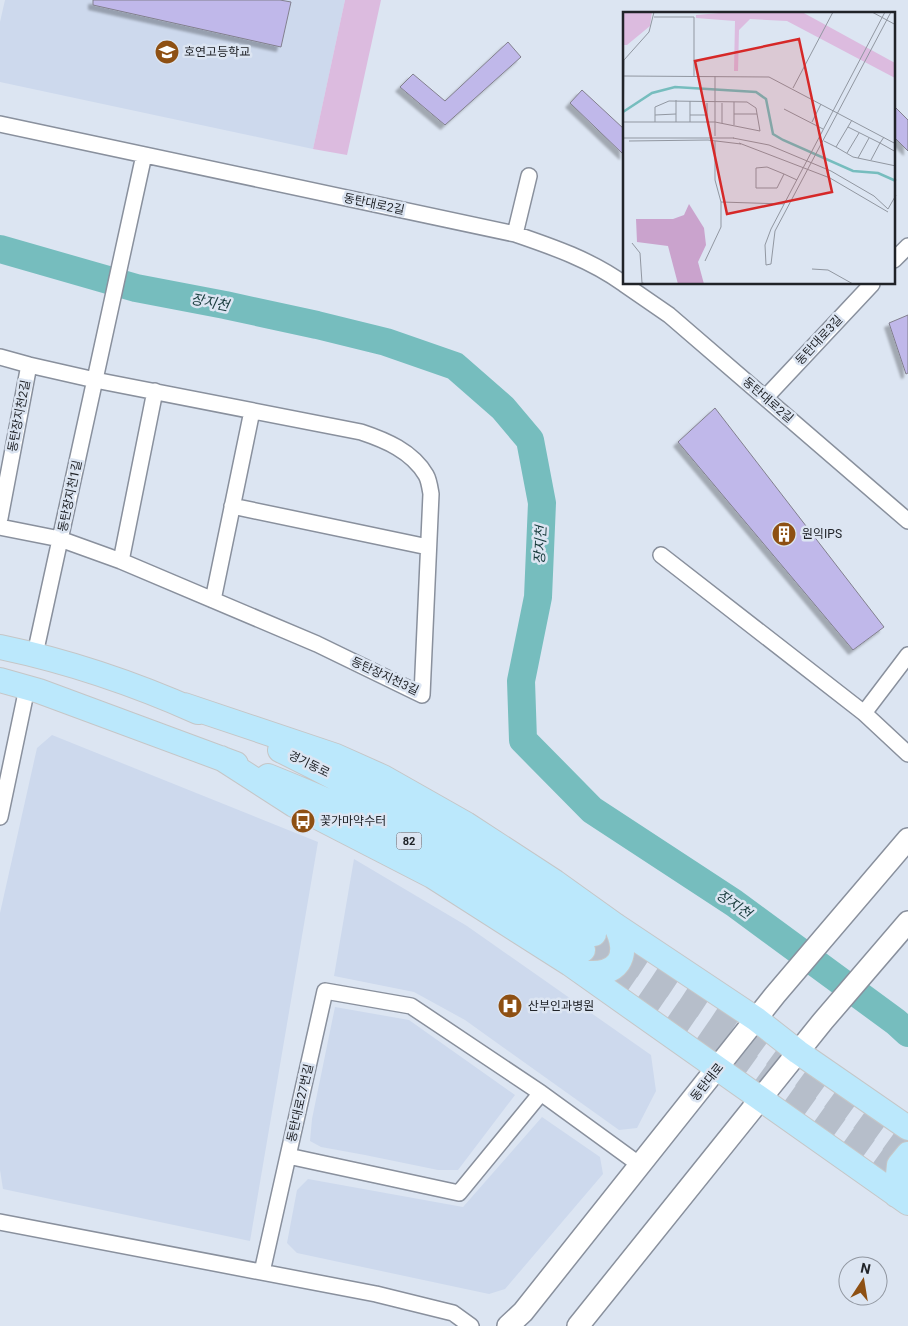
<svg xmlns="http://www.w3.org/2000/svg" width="908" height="1326" font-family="Roboto,'Noto Sans KR',sans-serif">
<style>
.built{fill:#cdd9ed}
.green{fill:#dcbbdf}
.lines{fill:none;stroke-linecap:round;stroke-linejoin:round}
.river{stroke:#76bdbe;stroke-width:28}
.building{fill:#c0b8ea;stroke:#82808e;filter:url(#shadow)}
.primary-tunnel{stroke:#b6beca;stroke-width:24;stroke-dasharray:24 12;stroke-linecap:butt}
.street-casing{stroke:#89909d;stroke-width:18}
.secondary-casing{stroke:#89909d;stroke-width:24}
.primary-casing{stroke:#c5c6c7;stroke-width:26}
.street{stroke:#fff;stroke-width:15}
.secondary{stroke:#fff;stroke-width:21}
.primary{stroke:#bbe8fc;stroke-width:24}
.labels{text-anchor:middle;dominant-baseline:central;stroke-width:5;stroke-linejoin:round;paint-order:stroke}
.shield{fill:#dce5f2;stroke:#585d65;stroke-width:1}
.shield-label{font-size:11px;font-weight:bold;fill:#202328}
.poi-label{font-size:12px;fill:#202328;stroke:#dce5f2;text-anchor:start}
.street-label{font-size:12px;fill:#202328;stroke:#dce5f2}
.water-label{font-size:14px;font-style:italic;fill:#173a3b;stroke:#dce5f2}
.inset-river{fill:none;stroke:#76bdbe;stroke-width:2.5}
.inset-road{fill:none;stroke:#9197a1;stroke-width:1}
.view{fill:#d62828;fill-opacity:0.15;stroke:#d62828;stroke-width:2.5}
.inset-edge{fill:none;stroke:#202328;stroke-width:2.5}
</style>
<defs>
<filter id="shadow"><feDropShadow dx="-4.5" dy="4.5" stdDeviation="1" flood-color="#0004"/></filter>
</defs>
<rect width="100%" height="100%" fill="#dce5f2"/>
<path class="built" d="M5,0h340l-32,149 -313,-67v-60z
M52,735l266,107 -68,399 -247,-52 -3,-19v-257l37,-165z
M354,859l113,67 184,129 5,36 -19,37 -18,2 -154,-110 -51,-28 -80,-16z
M335,1007l74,13 106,75 -57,75h-20l-73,-15 -44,-8 -11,-6 2,-22z
M542,1117l58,40 3,17 -98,115 -16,5 -192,-41 -10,-10 10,-53 11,-11 155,28z"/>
<path class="green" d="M345,0h36l-34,155 -34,-6z"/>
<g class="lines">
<path class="river" d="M0,249l136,39 89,17 92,20 69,17 69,24 48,42 27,32 12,63 -4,94 -17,84 2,59 69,70 142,93 162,119 12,11"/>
</g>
<path class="building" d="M93,0h187l11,2 -10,45 -188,-42z
M508,42l13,15 -76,68 -45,-38 13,-13 32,27z
M582,90l42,39v26l-54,-52z
M894,106l14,14v31l-14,-14z
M908,315v58l-2,1 -17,-51z
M715,408l169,219 -31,23 -175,-208z"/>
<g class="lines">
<path class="primary-tunnel" d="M594,934l148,98 166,121
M583,950l147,101 178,128"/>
<defs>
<path id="street" d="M0,124l515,110c38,13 76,26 109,50
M515,234l14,-58
M894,260l14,-14
M624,284l45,31 239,206
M0,357l29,8 66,15 266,52c24,8 51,19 65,43 3,5 4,13 5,19l-9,201 -105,-51 -196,-83 -61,-22 -60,-12
M766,397l106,-113
M232,506l196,41
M0,518l29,-153
M661,555l203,158 44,41
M121,561l34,-170
M213,600l39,-189
M35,654l109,-499
M864,713l44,-58
M0,817l27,-129
M541,1093l-82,100 -171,-37 37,-165 86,15 130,87 99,72
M0,1222l376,72 77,19 18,13
M262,1272l26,-116"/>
<path id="secondary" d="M508,1326l15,-14 252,-317 133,-156
M578,1326l245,-305 85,-99"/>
<path id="primary" d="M0,647c67,14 135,37 198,65
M0,680l39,11 197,73
M184,705l152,51 47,21 83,47 89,58 60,43 141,94 42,33 110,76
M280,750c109,54 215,113 314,184
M221,758l73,47 138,71 138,88 338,239
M268,776c50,20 100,42 148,68 58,31 112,69 167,106
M582,972c36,6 50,-16 33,-47
M896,1195l3,-30 9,-11"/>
</defs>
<use href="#street" class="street-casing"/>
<use href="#secondary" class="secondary-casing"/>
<use href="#primary" class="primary-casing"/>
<use href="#street" class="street"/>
<use href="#secondary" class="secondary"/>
<use href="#primary" class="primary"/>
</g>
<defs>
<symbol id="school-disc" viewBox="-11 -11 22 22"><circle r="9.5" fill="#8e5013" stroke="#dce5f2"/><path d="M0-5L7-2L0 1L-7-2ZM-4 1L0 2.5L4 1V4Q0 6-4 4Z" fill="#fff"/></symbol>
<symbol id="building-disc" viewBox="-11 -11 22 22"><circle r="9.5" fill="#8e5013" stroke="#dce5f2"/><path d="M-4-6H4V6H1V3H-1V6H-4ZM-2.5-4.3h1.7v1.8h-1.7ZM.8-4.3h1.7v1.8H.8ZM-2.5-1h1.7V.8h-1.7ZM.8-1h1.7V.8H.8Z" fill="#fff"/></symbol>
<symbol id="bus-disc" viewBox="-11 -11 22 22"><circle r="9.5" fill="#8e5013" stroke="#dce5f2"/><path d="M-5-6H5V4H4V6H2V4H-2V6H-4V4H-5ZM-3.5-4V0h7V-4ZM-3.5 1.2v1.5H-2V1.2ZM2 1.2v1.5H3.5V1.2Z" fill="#fff"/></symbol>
<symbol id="hospital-disc" viewBox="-11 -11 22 22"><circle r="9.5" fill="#8e5013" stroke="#dce5f2"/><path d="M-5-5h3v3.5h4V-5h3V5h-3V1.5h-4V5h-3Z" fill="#fff"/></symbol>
</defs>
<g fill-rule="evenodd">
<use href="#school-disc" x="153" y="38" width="28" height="28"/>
<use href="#building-disc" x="770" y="520" width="28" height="28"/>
<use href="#bus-disc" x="289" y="807" width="28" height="28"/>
<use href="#hospital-disc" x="496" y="992" width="28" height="28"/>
</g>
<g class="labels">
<rect class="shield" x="396.5" y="832.5" width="25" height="17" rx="4"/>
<g class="shield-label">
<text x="409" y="841">82</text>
</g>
<g class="poi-label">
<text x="184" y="52">호연고등학교</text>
<text x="802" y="534">원익IPS</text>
<text x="320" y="821">꽃가마약수터</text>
<text x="528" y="1006">산부인과병원</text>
</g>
<g class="street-label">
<text transform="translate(374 204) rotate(12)">동탄대로2길</text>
<text transform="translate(819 340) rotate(-47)">동탄대로3길</text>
<text transform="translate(768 400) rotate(41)">동탄대로2길</text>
<text transform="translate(19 416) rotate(-79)">동탄장지천2길</text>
<text transform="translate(70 496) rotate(-78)">동탄장지천1길</text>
<text transform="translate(385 676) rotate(25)">동탄장지천3길</text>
<text transform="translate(309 764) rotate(26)">경기동로</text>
<text transform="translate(707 1082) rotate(-51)">동탄대로</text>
<text transform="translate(300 1103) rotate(-77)">동탄대로27번길</text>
</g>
<g class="water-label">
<text transform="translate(210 302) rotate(11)">장지천</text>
<text transform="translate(540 545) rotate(-87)">장지천</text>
<text transform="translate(734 904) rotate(35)">장지천</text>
</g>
</g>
<g transform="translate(623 12)">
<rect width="272" height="272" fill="#dce5f2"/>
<path d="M0,0h29l-2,14 -23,19h-4zM108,0h71l93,51v15l-108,-57 -37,-2 -11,11 -1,41h-4l1,-50 -39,-3v-3z" fill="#dcbbdf"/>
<path d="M66,192l15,24 2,17 -8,17 6,22h-26l-10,-38 -31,-4 -1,-23h37l11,-4z" fill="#caa3cd"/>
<path class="inset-river" d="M0,100l29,-19 23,-6 81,5 10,7 7,35 10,6 70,31 25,2 18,8"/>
<path class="inset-road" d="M249,0l24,13M262,0l-114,217 -6,16 1,20 5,-1 4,-33 116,-219M31,5h40v59M0,64l146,1 127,67M170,76l40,-76M53,88v22M67,89v21M111,90v23M84,91v19M99,91v20M161,97l39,20M111,102h23M32,103l21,-1M67,103h17M0,110h92l45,9 -4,-23 -9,-6 -78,-1 -14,6v15M189,110l9,-18M225,115l32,16 4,-6M92,124v-60M0,126h111M110,126l36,7 62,26 43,25 14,13M0,129l1,-81 25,-28 5,-20M6,129l79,-1 33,4M92,129v39l6,22 63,2M201,129l12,6 16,-27M116,131l91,35 58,34M213,135l17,10 43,9M224,141l12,-20M235,146l11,-20M248,148l9,-17 16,9M161,162l-7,14h-21v-20l11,-1 17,7 13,6M265,197l8,-14M9,231l8,10 2,30 5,1M82,249l16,-34v-25M189,257l16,1 25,14"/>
<path class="view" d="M176,27l33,153 -105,22 -32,-153z"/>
<rect width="272" height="272" class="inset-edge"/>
</g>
<g transform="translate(863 1281) rotate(12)"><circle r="24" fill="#dce5f2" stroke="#9197a1"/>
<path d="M0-4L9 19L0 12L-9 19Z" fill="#8e5013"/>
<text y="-8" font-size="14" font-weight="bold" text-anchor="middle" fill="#202328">N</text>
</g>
</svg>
